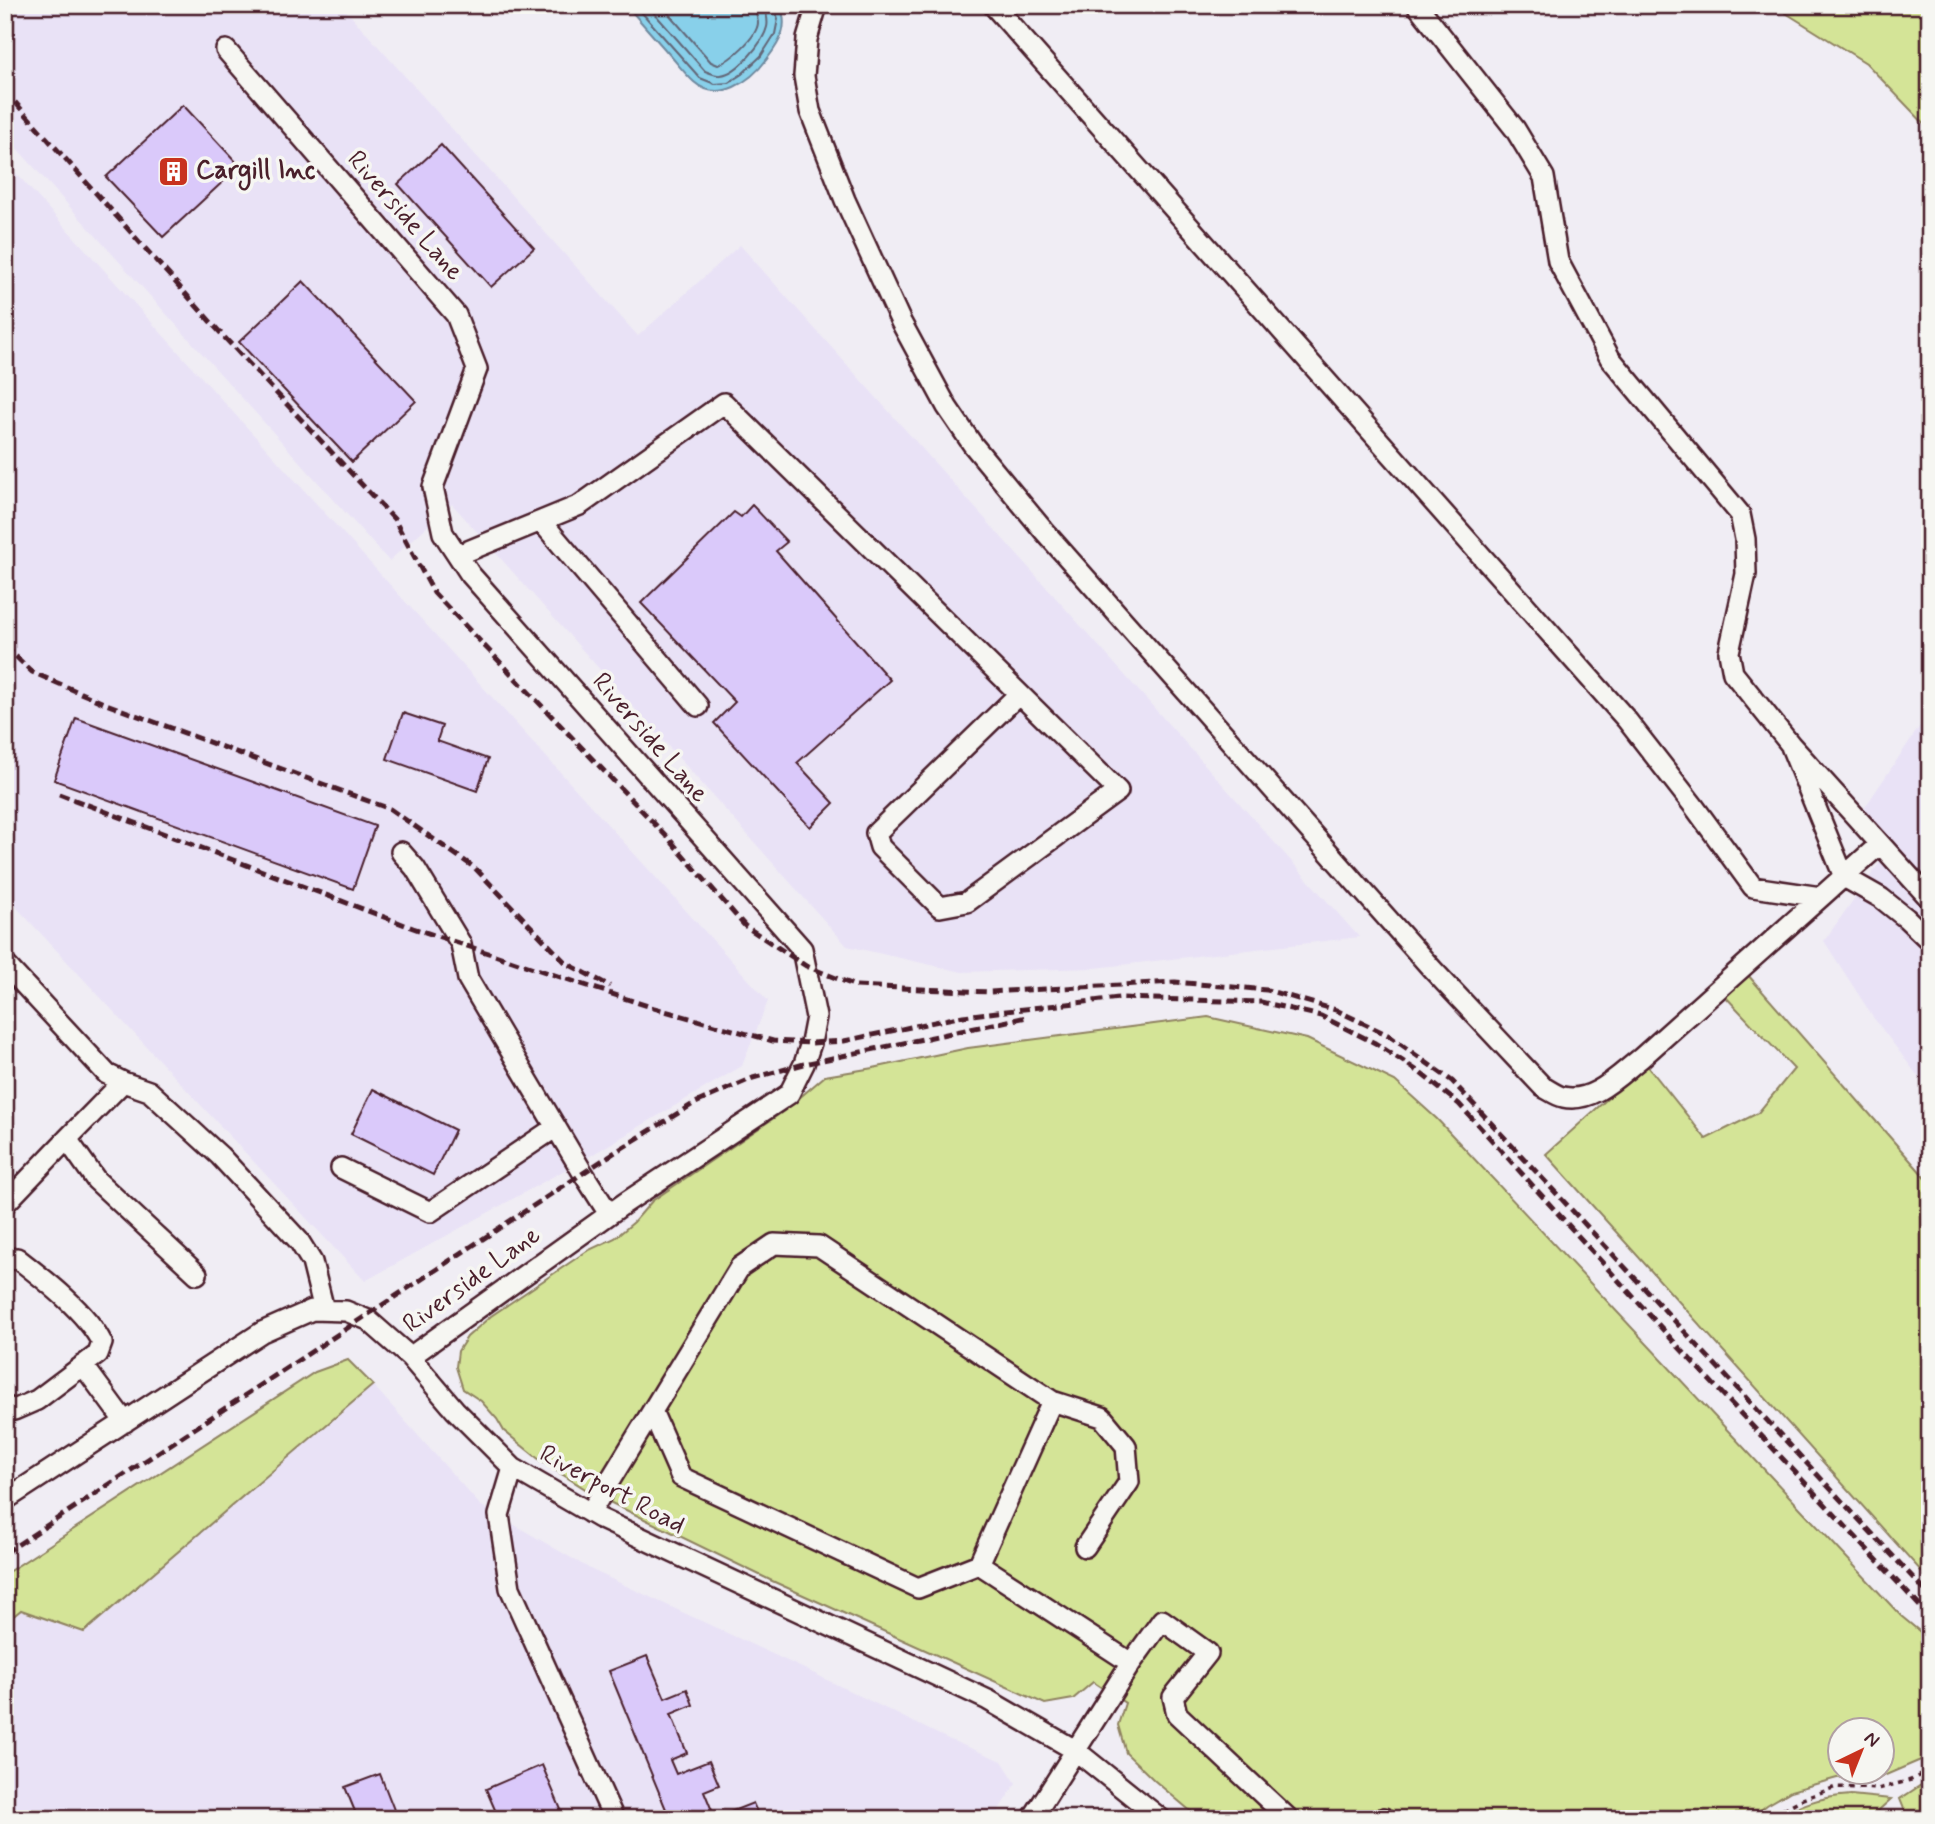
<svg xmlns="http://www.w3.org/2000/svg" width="1935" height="1824" font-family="Mynerve,sans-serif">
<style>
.built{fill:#e9e2f6}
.green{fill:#d4e497;stroke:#8f8261;stroke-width:2;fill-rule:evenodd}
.water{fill:#88d0ea;stroke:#6f899e;stroke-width:2}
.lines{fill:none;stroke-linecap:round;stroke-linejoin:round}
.shore{stroke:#636677;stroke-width:2}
.building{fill:#dac9fa;stroke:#4a1f2b;stroke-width:2}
.minor-casing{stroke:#4a1f2b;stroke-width:24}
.path{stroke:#4a1f2b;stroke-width:3.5;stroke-dasharray:5 5;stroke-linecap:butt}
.minor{stroke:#f6f6f2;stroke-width:19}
.rail{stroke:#4a1f2b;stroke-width:5;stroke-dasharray:10 5;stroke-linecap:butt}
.labels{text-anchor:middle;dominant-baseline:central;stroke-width:7;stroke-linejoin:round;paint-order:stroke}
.poi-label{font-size:26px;font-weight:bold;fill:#4a1f2b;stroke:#f6f6f2;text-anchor:start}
.street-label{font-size:26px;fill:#4a1f2b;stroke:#f6f6f2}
</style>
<rect width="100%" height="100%" fill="#f0edf4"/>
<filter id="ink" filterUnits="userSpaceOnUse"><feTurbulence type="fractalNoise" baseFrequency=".0143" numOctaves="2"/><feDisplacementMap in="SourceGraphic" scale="14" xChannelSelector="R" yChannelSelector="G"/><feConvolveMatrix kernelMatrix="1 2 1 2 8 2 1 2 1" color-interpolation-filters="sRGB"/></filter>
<g filter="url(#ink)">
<path class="built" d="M5,5h336l297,331 102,-91 619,692 -264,31 -133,4 -115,-26 -395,-442 -63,57 -384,-426z
M5,161l763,840 -26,65 -152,90 -225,125 -360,-386z
M1930,711v381l-57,-75 -49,-76 69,-97 -30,-34z
M373,1385l107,120 112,65 221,103 135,66 54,22 14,22 -23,36h-988v-196l16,-13 63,22z"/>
<path class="green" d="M1773,5h157v125l-64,-67z
M1748,975l182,208v398l-384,-427 100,-90 60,75 52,-26 36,-44 -71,-75z
M1208,1017l99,22 88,42 42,38 464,497 29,24v116l-51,22 -12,-2 -30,2 -46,13 -24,14 -18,14h-151l-38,-7 -39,7h-321l-45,-38 -29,-28 -8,-28 7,-22 -32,-21 -20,17 -28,5 -275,-124 -175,-85 -54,-34 -37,-30 -7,-12 -16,-18 -18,-12 -7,-22 2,-16 9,-14 24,-21 96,-65 28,-13 19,-16 18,-21 132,-90 41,-35 48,-8 95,-20zM1840,1730h42v42h-42z
M348,1360l25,25 -289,247 -63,-22 -16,13v-49l310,-202z
M1930,1779v40h-22l-8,-20z
M1851,1795l40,4 -22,20h-95c27,-15 46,-22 77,-24z"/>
<path class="water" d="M626,5h154c9,22 1,36 -13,54 -16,22 -48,45 -73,23 -9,-8 -17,-19 -25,-28 -14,-16 -29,-33 -43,-49z"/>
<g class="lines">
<path class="shore" d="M635,5l65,73 15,6 13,-1 14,-9 19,-18 14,-22 3,-15 -4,-14
M647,5l58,66c6,2 10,5 16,4 17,-2 42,-32 46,-48 2,-8 -2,-14 -2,-22
M661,5l50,57 7,3c13,-5 39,-28 40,-42 0,-6 -3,-12 -4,-18"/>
</g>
<path class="building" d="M183,105l57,61 -77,71 -57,-60z
M441,145l93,103 -43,39 -93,-103z
M303,281l113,120 -64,61 -113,-120z
M752,505l35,37 -11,9 114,129 -93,83 37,40 -24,24 -96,-104 21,-21 -94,-99 93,-91 7,5z
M403,713l39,13 -5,15 51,18 -11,32 -90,-32z
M76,718l299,108 -22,63 -299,-109z
M373,1089l82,41 -22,45 -82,-41z
M647,1656l18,42 22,-9 6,16 -22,9 16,39 -17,7 6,14 33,-13 10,24 -15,6 11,27 38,-15 7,16h-90l-61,-148z
M542,1765l23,54h-66l-13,-30z
M380,1774l16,41 -9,4h-29l-13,-32z"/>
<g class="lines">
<defs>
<path id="minor" d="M817,5l-10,34 -3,37 6,35 35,89 56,122 46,85 26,38 71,86 389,439 110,117c6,3 14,9 20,10 30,7 57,-23 78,-39l238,-213
M993,5l633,714 67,86 60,82 68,10
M1417,5l98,124 29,48 14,84 52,97 130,156 5,25 1,35 -17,78 4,21 57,71
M226,50l230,265 21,54 -44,118 10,46 27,41 332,375 14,68 -5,26 -7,21 -15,30 -164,109 -215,154
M541,521l39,-16 144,-102 394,388 -151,111 -27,5 -60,-60 -4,-14 143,-139
M458,555l83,-34 157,185
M401,852l14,16 46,76 7,35 115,194 26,41
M1930,899l-140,-155 54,133 37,21 25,20 24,23
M5,964l102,110 16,8 26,9 71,65 79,85 13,21 12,48
M67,1139l29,41 101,94
M341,1168l89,44 126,-85
M5,1204l62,-65 56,-57
M5,1261l12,-3c27,21 70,54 85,85l-4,11 -61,46 -23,10 -9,-4
M83,1365l42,57
M1052,1401l50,16 24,29 3,36 -44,65
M652,1411l29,66 237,111 61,-24
M513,1468l-14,47 11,73 104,231
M5,1500l257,-168 50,-22 34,1 22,9 42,37 45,53 58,58 86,50 389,182 87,50 86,69
M590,1513l150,-246 34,-23 45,2 233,155 -73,163 152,99 -99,156
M1131,1663l31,-43 46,33 -35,44 4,17 112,105
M1384,1819v-1"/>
</defs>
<use href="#minor" class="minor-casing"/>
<path class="path" d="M1766,1819l34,-19 36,-13 42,2 33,-9 19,-10"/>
<use href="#minor" class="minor"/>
<path class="rail" d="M5,91l220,247 169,181 40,74 235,246 76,87 61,40 50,20 133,6 186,-10 92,8 69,20 52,25 64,46 478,515
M5,646l27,26 74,32 284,105 85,59 91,95 44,23
M59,794l354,134 241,80 119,33 38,2 33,-2 119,-25 156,-18 142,4 60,14 54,27 44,29 40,32 216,239 255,274
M5,1553l604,-397 84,-52 60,-26 51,-14 223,-47"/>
</g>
</g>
<defs>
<symbol id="building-square" viewBox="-11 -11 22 22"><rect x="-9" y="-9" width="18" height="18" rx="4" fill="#c8321e" stroke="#f6f6f2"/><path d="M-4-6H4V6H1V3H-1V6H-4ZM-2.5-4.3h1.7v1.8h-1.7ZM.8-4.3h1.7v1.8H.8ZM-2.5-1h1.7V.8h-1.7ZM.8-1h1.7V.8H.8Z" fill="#fff"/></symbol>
</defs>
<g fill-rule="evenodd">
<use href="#building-square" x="156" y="154" width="35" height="35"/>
</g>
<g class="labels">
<g class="poi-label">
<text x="196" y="171">Cargill Inc</text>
</g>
<g class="street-label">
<text transform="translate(405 216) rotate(49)">Riverside Lane</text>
<text transform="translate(650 738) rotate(49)">Riverside Lane</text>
<text transform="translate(472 1280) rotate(-36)">Riverside Lane</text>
<text transform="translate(612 1490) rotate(28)">Riverport Road</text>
</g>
</g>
<rect width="1935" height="1824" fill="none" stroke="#f6f6f2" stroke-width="28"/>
<rect x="14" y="14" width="1907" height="1796" fill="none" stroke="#4a1f2b" stroke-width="2.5" filter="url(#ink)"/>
<g transform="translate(1861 1751) rotate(43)"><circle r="33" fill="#f6f6f2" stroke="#b1a0a2" stroke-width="2"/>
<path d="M0-5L12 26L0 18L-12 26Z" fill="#c8321e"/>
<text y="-10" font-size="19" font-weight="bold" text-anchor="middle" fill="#4a1f2b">N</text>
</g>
</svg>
